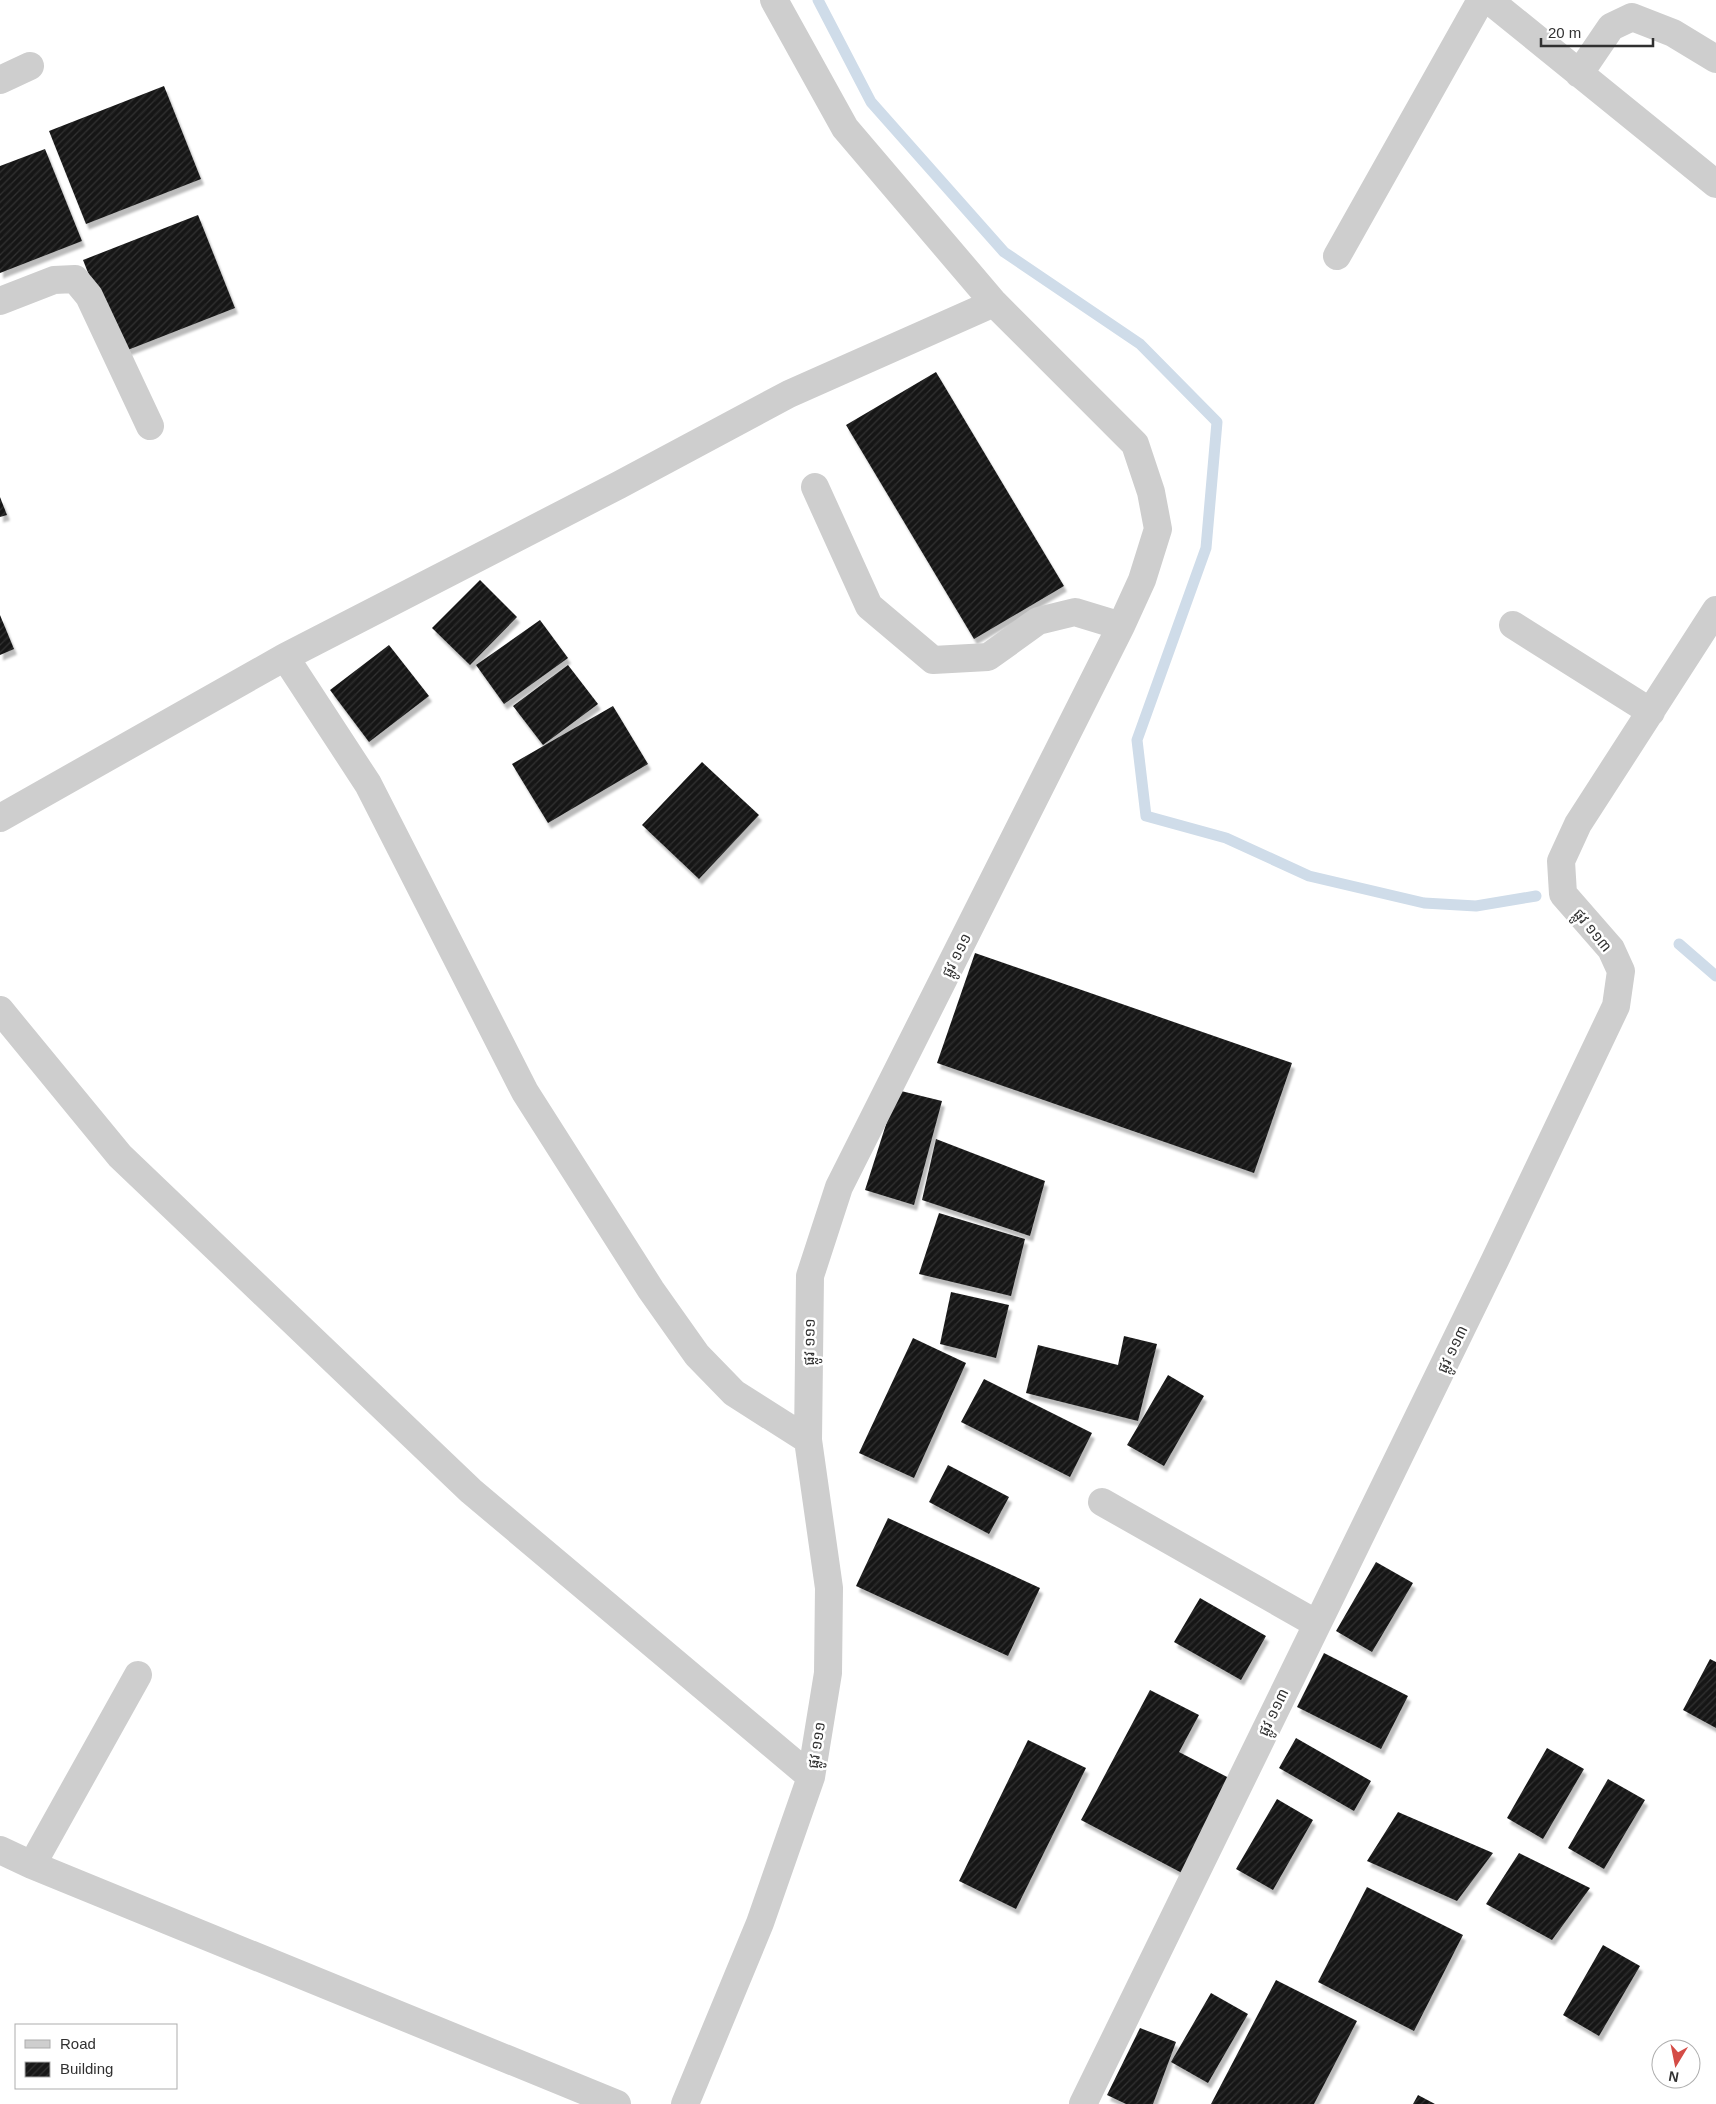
<svg xmlns="http://www.w3.org/2000/svg" width="1716" height="2104" font-family="Helvetica,'Noto Sans Khmer',sans-serif">
<style>
.lines{fill:none;stroke-linecap:round;stroke-linejoin:round}
.stream{stroke:#cfdce9;stroke-width:11}
.building{fill:url(#building-hatch);filter:url(#shadow)}
.minor{stroke:#cecece;stroke-width:28}
.labels{text-anchor:middle;dominant-baseline:central;stroke-width:5;stroke-linejoin:round;paint-order:stroke}
.street-label{font-size:15px;fill:#313131;stroke:#fff}
</style>
<defs>
<pattern id="building-hatch" width="6" height="6" patternUnits="userSpaceOnUse" patternTransform="scale(1.25)"><rect width="6" height="6" fill="#181818"/><path d="M-1 1l2-2M0 6l6-6M5 7l2-2" fill="none" stroke="#313131"/></pattern>
<filter id="shadow"><feDropShadow dx="3" dy="5.5" stdDeviation="1" flood-color="#0004"/></filter>
</defs>
<rect width="100%" height="100%" fill="#fff"/>
<g class="lines">
<path class="stream" d="M818,0l53,102 133,150 136,92 77,78 -11,126 -69,192 9,76 80,22 83,38 115,27 52,3 60,-10
M1679,944l37,32"/>
</g>
<path class="building" d="M164,86l37,93 -115,45 -37,-93z
M45,149l37,92 -82,32v-107z
M198,215l37,93 -115,45 -37,-93z
M936,372l128,214 -90,53 -128,-214z
M0,497l7,18 -7,2z
M480,580l37,37 -47,48 -38,-37z
M0,615l14,34 -14,6z
M540,620l28,38 -64,46 -28,-39z
M389,645l40,51 -60,46 -39,-52z
M568,665l30,39 -55,41 -30,-39z
M613,706l35,58 -100,59 -36,-59z
M702,762l57,53 -60,64 -57,-54z
M975,953l317,110 -38,110 -317,-110z
M897,1090l45,11 -28,104 -49,-15z
M936,1139l109,42 -15,55 -108,-36z
M939,1213l86,26 -14,57 -92,-22z
M951,1292l58,13 -13,53 -56,-14z
M1124,1336l33,8 -19,77 -112,-28 12,-48 80,20z
M913,1338l53,25 -52,115 -55,-25z
M1168,1375l36,21 -40,70 -37,-21z
M984,1379l108,54 -22,44 -109,-55z
M948,1465l61,32 -20,37 -60,-32z
M888,1518l152,70 -32,68 -152,-70z
M1376,1562l37,21 -41,69 -36,-21z
M1200,1598l66,38 -25,44 -67,-38z
M1324,1653l84,43 -27,53 -84,-42z
M1710,1659l6,3v66l-33,-18z
M1150,1690l49,25 -20,37 52,27 -49,94 -101,-53z
M1296,1738l75,43 -17,30 -75,-43z
M1028,1740l58,28 -70,141 -57,-28z
M1547,1748l37,21 -41,70 -36,-21z
M1608,1779l37,21 -41,69 -36,-21z
M1277,1799l36,21 -40,70 -37,-21z
M1398,1812l95,41 -36,48 -90,-40z
M1519,1853l71,35 -38,52 -66,-36z
M1367,1887l96,48 -49,96 -96,-49z
M1603,1945l37,21 -41,70 -36,-21z
M1276,1980l81,41 -43,83h-103z
M1211,1993l37,21 -40,69 -37,-21z
M1140,2028l36,14 -23,62h-27l-19,-9z
M1418,2095l17,9h-22z"/>
<g class="lines">
<path class="minor" d="M1489,0l227,184
M1579,74l32,-47 21,-10 41,16 43,26
M0,80l30,-14
M1337,256l144,-256
M0,301l54,-21 21,-1 14,17 61,130
M815,487l54,119 64,54 55,-3 50,-36 37,-9 46,14
M1513,625l138,87
M285,657l83,127 157,308 126,198 46,65 37,38 74,47
M0,818l285,-161 334,-172 170,-91 205,-91
M0,1010l120,146 351,335 340,286
M1102,1502l215,122
M0,1850l32,15 585,239
M32,1865l106,-190
M685,2104l75,-181 51,-146 17,-104 1,-85 -21,-148 2,-164 29,-89 282,-561 21,-46 16,-51 -7,-37 -16,-48 -141,-141 -149,-175 -71,-128
M1083,2104l412,-844 121,-254 5,-35 -10,-22 -48,-55 -2,-33 17,-37 138,-214"/>
</g>
<g class="labels">
<g class="street-label">
<text transform="translate(1593 930) rotate(51)">ផ្លូវ ១១៣</text>
<text transform="translate(956 955) rotate(-63)">ផ្លូវ ១១១</text>
<text transform="translate(809 1342) rotate(-89)">ផ្លូវ ១១១</text>
<text transform="translate(1452 1349) rotate(-64)">ផ្លូវ ១១៣</text>
<text transform="translate(1273 1712) rotate(-64)">ផ្លូវ ១១៣</text>
<text transform="translate(816 1745) rotate(-81)">ផ្លូវ ១១១</text>
</g>
</g>
<rect x="15" y="2024" width="162" height="65" fill="#ffffff" stroke="#adadad"/>
<rect x="25" y="2040" width="25" height="8" fill="#cecece" stroke="#adadad"/>
<text x="60" y="2049" font-size="15" fill="#313131">Road</text>
<rect x="25" y="2062" width="25" height="15" fill="url(#building-hatch)" stroke="#adadad"/>
<text x="60" y="2074" font-size="15" fill="#313131">Building</text>
<g transform="translate(1676 2064) rotate(190)"><circle r="24" fill="#ffffff" stroke="#adadad"/>
<path d="M0-4L9 19L0 12L-9 19Z" fill="#d44c46"/>
<text y="-8" font-size="14" font-weight="bold" text-anchor="middle" fill="#313131">N</text>
</g>
<path d="M1541 38v8h112v-8" fill="none" stroke="#313131" stroke-width="2.5"/>
<text x="1548" y="38" font-size="15" fill="#313131" stroke="#ffffff" stroke-width="4" paint-order="stroke">20 m</text>
</svg>
